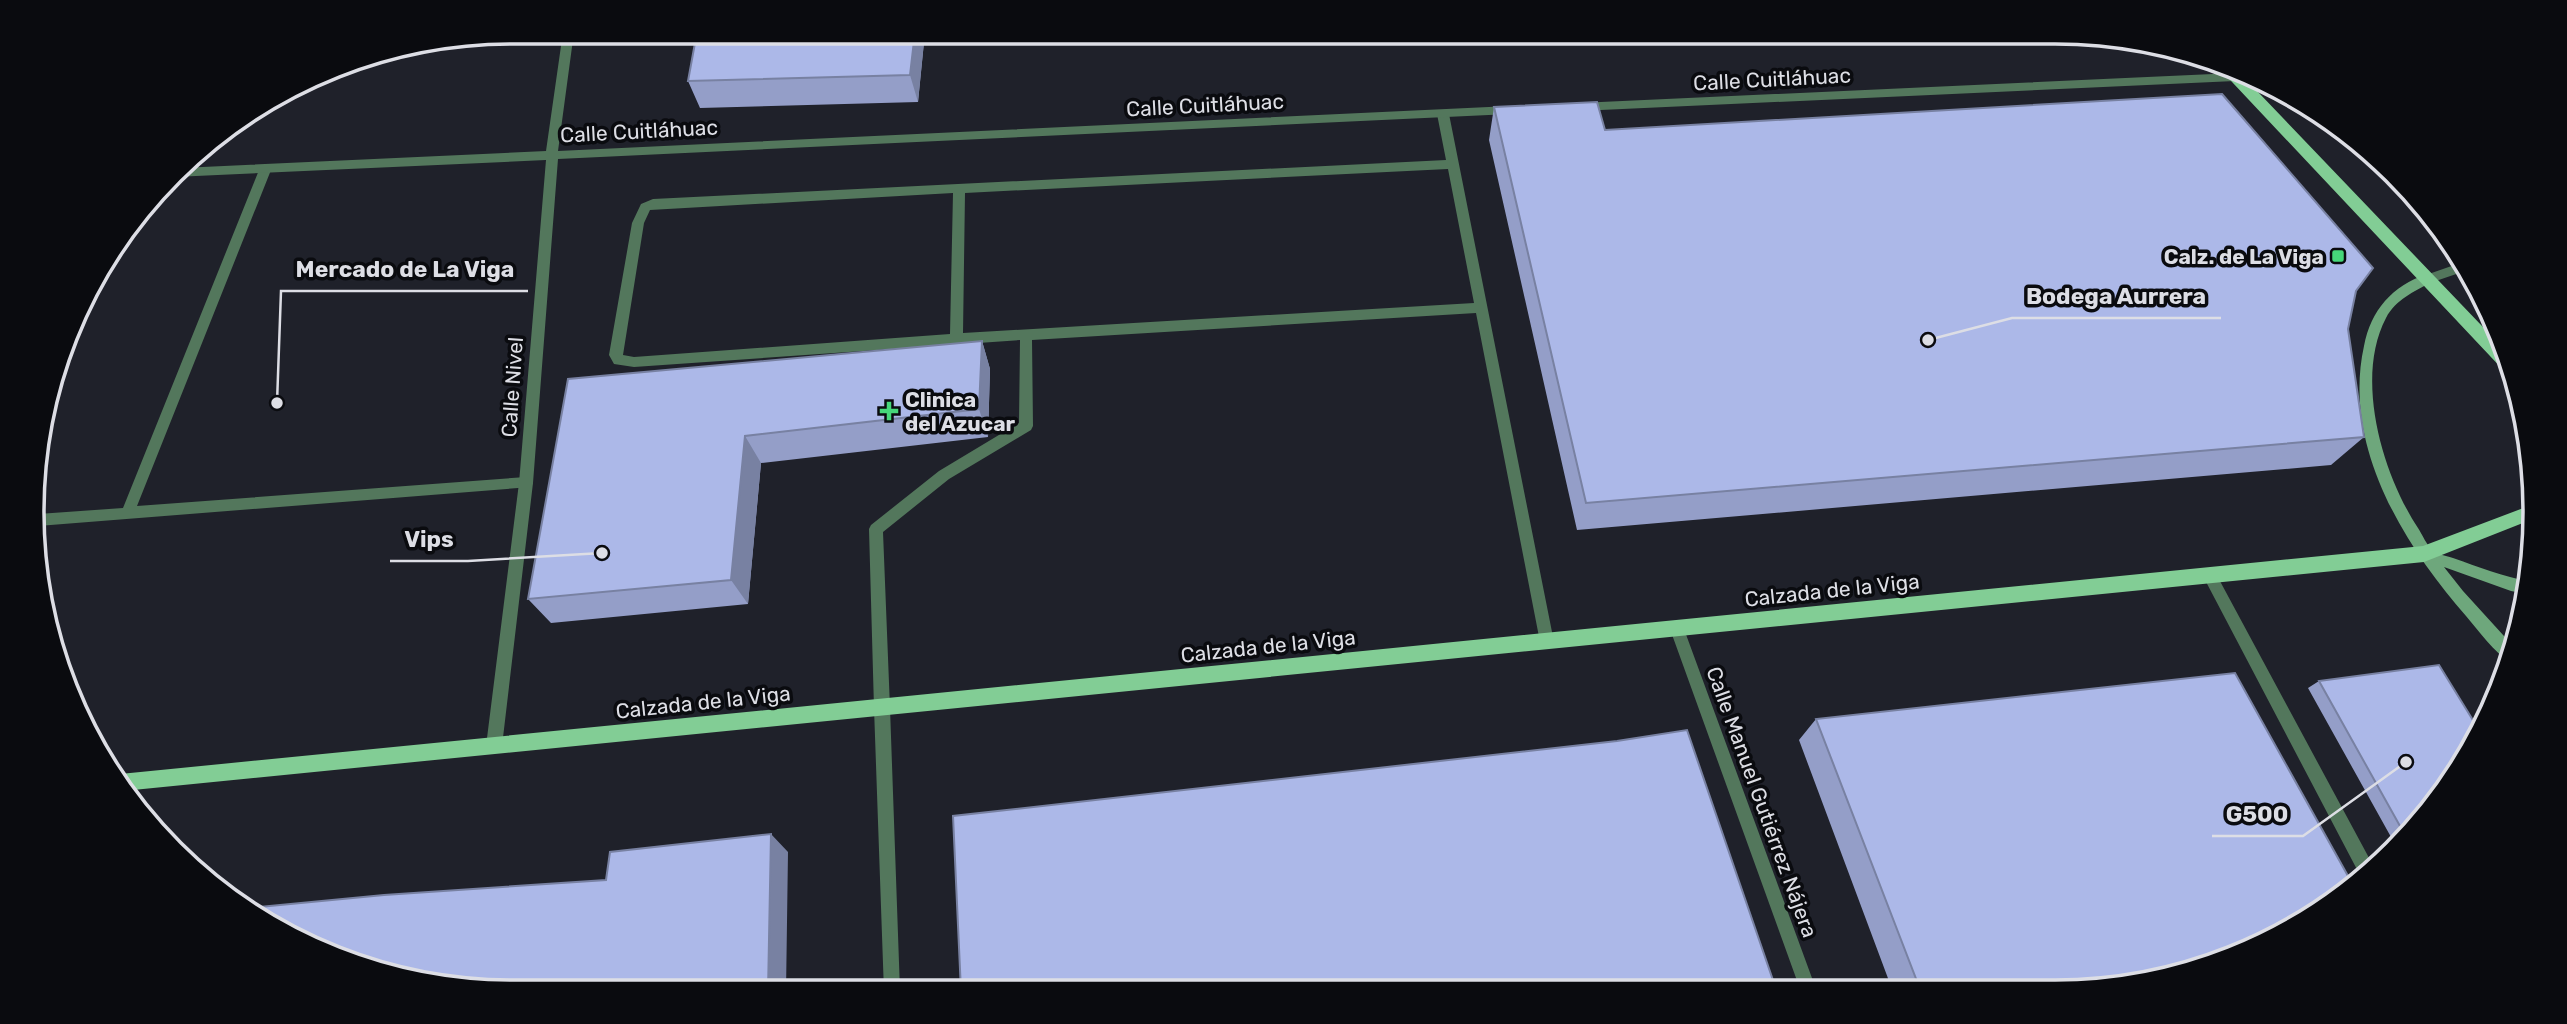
<svg xmlns="http://www.w3.org/2000/svg" width="2567" height="1024" font-family="Rubik,sans-serif">
<style>
.lines{fill:none;stroke-linecap:round;stroke-linejoin:round}
.path{stroke:#60626a;stroke-width:3.5;stroke-dasharray:3.5 4.5;stroke-linecap:butt}
.lane{fill:#53775c;fill-rule:evenodd}
.street{fill:#53775c;fill-rule:evenodd}
.secondary{fill:#6ea77c;fill-rule:evenodd}
.primary{fill:#82cd95;fill-rule:evenodd}
.wall{fill:#949ec8}
.shaded-wall{fill:#7881a2}
.building{fill:#acb8e8;stroke:#7881a2;stroke-width:2}
.poi-dot{fill:#46d77a;stroke:#0a0b0f;stroke-width:2.5}
.labels{text-anchor:middle;dominant-baseline:central;stroke-width:7;stroke-linejoin:round;paint-order:stroke}
.street-label{font-size:21px;fill:#dddee5;stroke:#0a0b0f}
.poi-label{font-size:21px;font-weight:bold;fill:#dddee5;stroke:#0a0b0f;text-anchor:end}
.rim{fill:none;stroke:#dddee5;stroke-width:3.5}
.leader{fill:none;stroke:#dddee5;stroke-width:2.5}
.callout-dot{fill:#dddee5;stroke:#0a0b0f;stroke-width:2.5}
.callout-label{font-size:23px;text-anchor:middle;font-weight:bold;fill:#dddee5;stroke:#0a0b0f;stroke-width:7;stroke-linejoin:round;paint-order:stroke}
</style>
<rect width="100%" height="100%" fill="#1f212a"/>
<g class="lines">
<path class="path" d="M350,60l19,2 2,-7"/>
<path class="lane" d="M1443,110l6,4 105,528 -2,5 -5,2 -5,-2 -2,-5 -64,-329 -444,27 1,86 -2,4 -82,49 -66,53 7,176 -3,5 -5,2 -5,-2 -3,-5 -5,-179 2,-4 68,-54 80,-48 1,-83 -386,27 -20,-3 -5,-9 23,-132 9,-19 12,-5 793,-39 -9,-46zM1448,169l26,134 -511,30 2,-140zM953,193l-3,141 -316,23 -11,-2 21,-132 6,-13z
M265,166l6,4 -134,336 389,-29 5,2 2,4 -2,4 -493,39v-12l85,-6 136,-338z
M2209,568l5,2 161,299 -13,10 -158,-301 -2,-4 2,-4z"/>
<path class="street" d="M563,32h11l-16,119 952,-45 6,4 -6,4 -952,45 -25,324 -31,263 -3,5 -5,2 -5,-2 -3,-5 33,-263 27,-323 -372,17 7,-9 365,-17z
M2235,73l6,4 -6,4 -656,30 -6,-4 6,-4z
M2463,262l5,8 -41,14 -6,-5 2,-3z
M1677,622l5,2 2,5 132,360h-16l-130,-360 2,-5z
M882,701l5,2 3,5 10,283 -16,1 -10,-284 3,-5z"/>
<path class="secondary" d="M2427,274l4,2 2,3 -2,3c-17,10 -35,17 -45,36 -32,61 -3,157 32,210 4,6 9,18 15,23 4,3 14,5 20,7 25,9 50,18 77,24l-3,12 -16,-3 -67,-24 19,24 51,56 -3,15c-17,-9 -32,-31 -45,-46 -62,-71 -124,-170 -102,-270 7,-36 28,-60 63,-72z"/>
<path class="primary" d="M2217,60l19,9 269,281 9,24 -8,-1 -289,-307z
M2534,504l-1,15 -109,43 -2301,229 -13,-16 2313,-229z"/>
</g>
<path class="wall" d="M925,32l-7,70 -218,6 -12,-27z
M1494,107l862,184 -8,38 16,108 -33,28 -754,65 -88,-390z
M982,341l8,28 -2,68 -227,26 -13,141 -197,19 -23,-24 40,-220z
M2319,681l136,98 -59,67 -88,-158z
M1816,719l302,269 -226,1 -93,-249z"/>
<path class="shaded-wall" d="M915,32h10l-7,70 -8,-27z
M982,341l8,28 -2,68 -9,-28z
M745,436l16,27 -13,141 -17,-24z
M771,834l17,18 -2,140h-18z"/>
<path class="building" d="M697,32h218l-5,43 -222,6z
M2222,94l151,174 -17,23 -8,38 16,108 -778,66 -92,-396 103,-5 8,28z
M982,341l-3,68 -234,27 -14,144 -203,19 40,-220z
M2439,665l40,65 -24,49 -50,56 -86,-154z
M2235,673l118,212 -114,71 -121,32 -198,1 -104,-270z
M1687,730l89,259 -815,2 -8,-175 664,-75z
M771,834l-3,158h-256l-154,-25 -110,-59 136,-13 222,-15 4,-28z"/>
<g class="poi-dot">
<rect x="2331" y="249" width="14" height="14" rx="3.5"/>
<path d="M885.5 400.5h7v7h7v7h-7v7h-7v-7h-7v-7h7z"/>
</g>
<g class="labels">
<g class="street-label">
<text transform="translate(1772 79) rotate(-3)">Calle Cuitláhuac</text>
<text transform="translate(1205 105) rotate(-3)">Calle Cuitláhuac</text>
<text transform="translate(639 131) rotate(-3)">Calle Cuitláhuac</text>
<text transform="translate(512 387) rotate(-86)">Calle Nivel</text>
<text transform="translate(1832 590) rotate(-6)">Calzada de la Viga</text>
<text transform="translate(1268 646) rotate(-6)">Calzada de la Viga</text>
<text transform="translate(703 702) rotate(-6)">Calzada de la Viga</text>
<text transform="translate(1762 802) rotate(70)">Calle Manuel Gutiérrez Nájera</text>
</g>
<g class="poi-label">
<text x="2324" y="256">Calz. de La Viga</text>
<text x="905" y="399" text-anchor="start">Clinica<tspan x="905" dy="24">del Azucar</tspan></text>
</g>
</g>
<path d="M0 0H2567V1024H0ZM512 44H2055A468 468 0 0 1 2523 512V512A468 468 0 0 1 2055 980H512A468 468 0 0 1 44 512V512A468 468 0 0 1 512 44Z" fill="#0a0b0f" fill-rule="evenodd"/>
<path class="rim" d="M512 44H2055A468 468 0 0 1 2523 512V512A468 468 0 0 1 2055 980H512A468 468 0 0 1 44 512V512A468 468 0 0 1 512 44Z"/>
<path class="leader" d="M277 403L281 291H528M1928 340L2012 318H2221M602 553L468 561H390M2406 762L2303 836H2212"/>
<g class="callout-dot">
<circle cx="277" cy="403" r="7"/>
<circle cx="1928" cy="340" r="7"/>
<circle cx="602" cy="553" r="7"/>
<circle cx="2406" cy="762" r="7"/>
</g>
<g class="callout-label">
<text x="405" y="277">Mercado de La Viga</text>
<text x="2116" y="304">Bodega Aurrera</text>
<text x="429" y="547">Vips</text>
<text x="2257" y="822">G500</text>
</g>
</svg>
